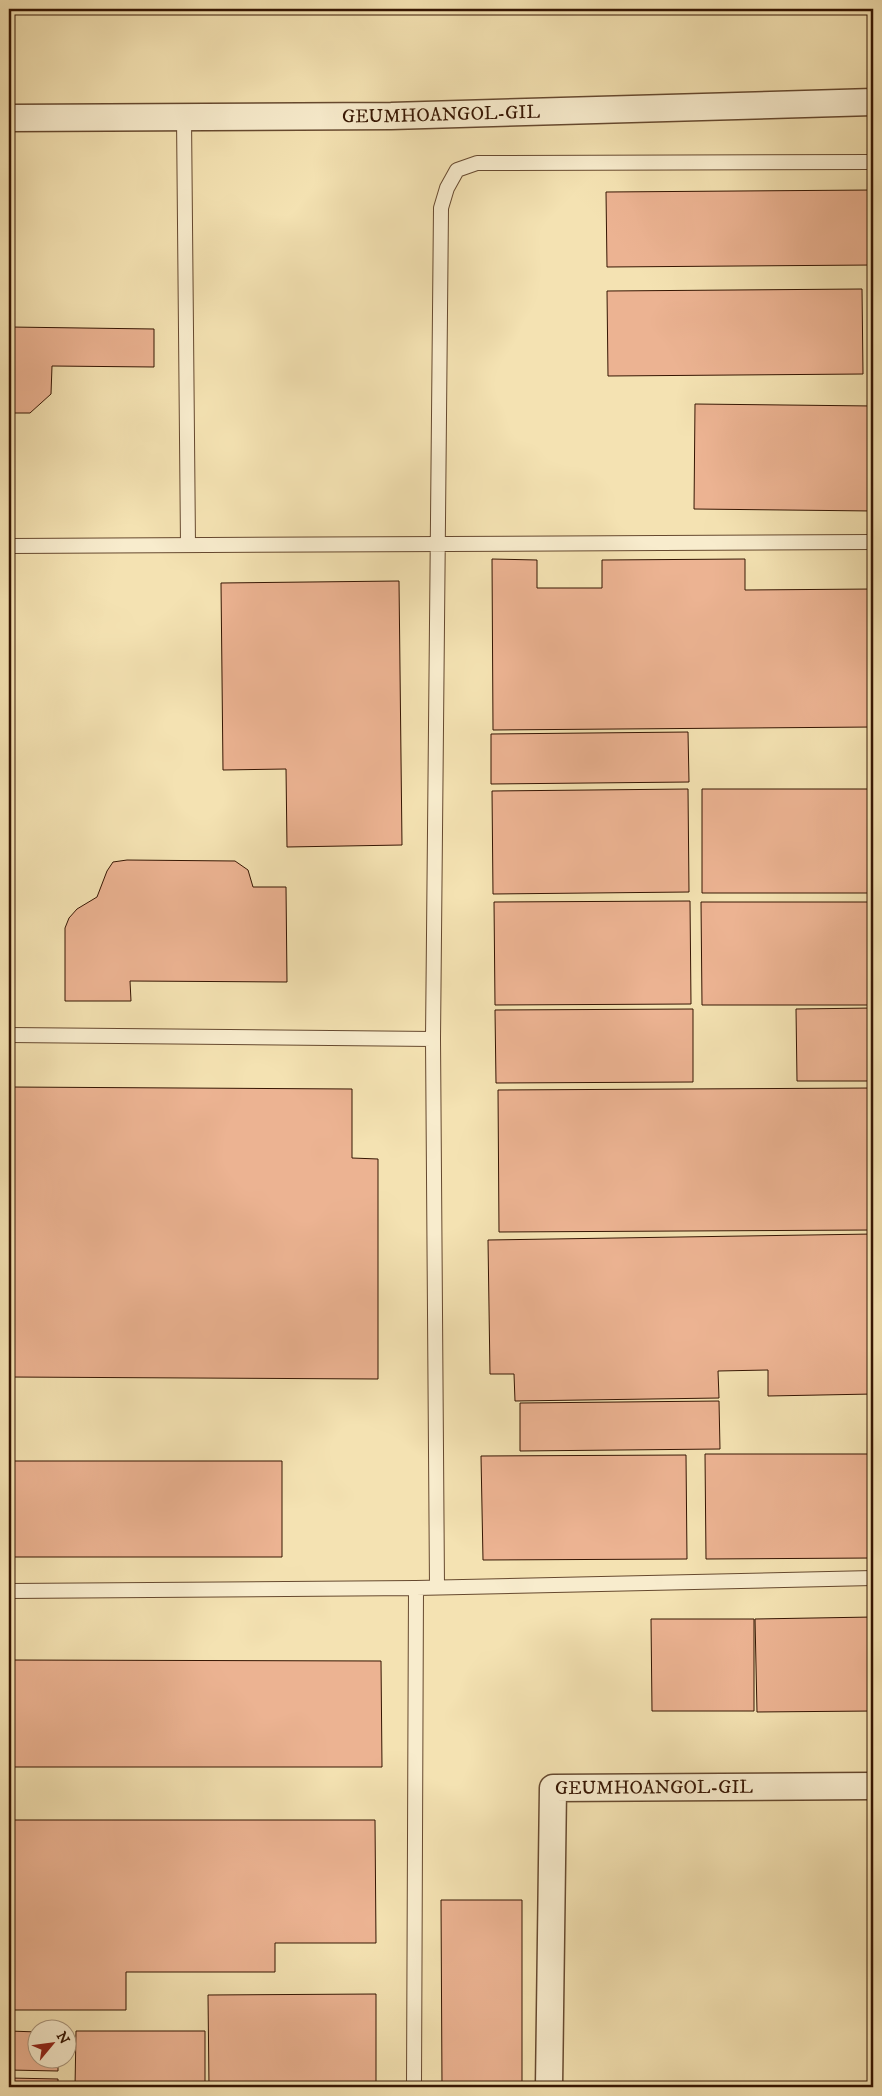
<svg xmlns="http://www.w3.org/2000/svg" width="882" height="2096" font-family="'IM FELL DW Pica',serif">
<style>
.building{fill:#ecb392;stroke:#361603}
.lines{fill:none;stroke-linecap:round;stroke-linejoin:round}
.service-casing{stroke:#66492f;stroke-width:16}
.minor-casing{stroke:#66492f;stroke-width:29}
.service{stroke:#f8eccd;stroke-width:14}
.minor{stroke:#f8eccd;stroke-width:26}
.labels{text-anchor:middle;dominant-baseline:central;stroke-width:4;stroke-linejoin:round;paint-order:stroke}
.street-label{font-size:19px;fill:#361603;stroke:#f8eccd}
</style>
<rect width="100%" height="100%" fill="#f4e2b2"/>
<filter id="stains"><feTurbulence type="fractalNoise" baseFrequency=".004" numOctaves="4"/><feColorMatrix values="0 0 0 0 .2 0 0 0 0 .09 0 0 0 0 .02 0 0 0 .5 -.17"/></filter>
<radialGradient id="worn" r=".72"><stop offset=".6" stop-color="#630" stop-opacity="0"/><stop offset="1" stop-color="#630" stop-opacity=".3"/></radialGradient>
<path class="building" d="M873,190v75l-266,2 -1,-75z
M9,245l1,82 144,2v38l-102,-1 -1,28 -21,19h-21z
M862,289l1,85 -255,2 -1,-85z
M695,404l178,2v105l-179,-2z
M492,559l45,1v28h65v-28l143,-1v31l128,-1v138l-380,3z
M399,581l3,264 -115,2 -1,-78 -63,1 -2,-187z
M688,732l1,50 -198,2v-50z
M688,789l1,103 -196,2 -1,-103z
M702,789h171v104h-171z
M127,860l108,1 13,9 5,17h33l1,95 -157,-1 1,20h-66v-73l4,-10 8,-9 20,-12 10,-26 6,-9z
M690,901l1,103 -196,1 -1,-103z
M701,902h172v103h-171z
M873,1008v73h-76l-1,-72z
M693,1009v73l-197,1 -1,-73z
M9,1087l343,2v69l26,1v220l-369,-2z
M873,1088v142l-374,2 -1,-142z
M873,1234v160l-105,2v-26l-50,1 1,27 -204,3 -1,-27h-24l-2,-134z
M719,1401l1,48 -200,2v-48z
M705,1454h168v104l-167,1z
M686,1455l1,104 -204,1 -2,-104z
M9,1461h273v96h-273z
M873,1617v94l-116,1 -2,-93z
M651,1619h103v92h-102z
M9,1660l372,1 1,106h-373z
M9,1820h366l1,123h-101v29h-149v38h-117z
M441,1900h81v187h-80z
M376,1994v93h-167l-1,-92z
M9,2031l29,1v26h20v13l-49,-1z
M76,2031h129v56h-130z
M9,2078l49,1v8h-49z"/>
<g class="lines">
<defs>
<path id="service" d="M184,117l4,428
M9,546l864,-4
M9,1035l424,4
M437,1587l-4,-548 8,-831 6,-20 10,-18 20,-7 396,-1
M9,1591l407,-3 457,-10
M414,2087l2,-499"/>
<g id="minor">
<path id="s1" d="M9,118l382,-2 482,-14"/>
<path id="s2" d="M549,2087l4,-299 320,-2"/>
</g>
</defs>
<use href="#service" class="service-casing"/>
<use href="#minor" class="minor-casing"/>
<use href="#service" class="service"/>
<use href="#minor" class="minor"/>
</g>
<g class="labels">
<g class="street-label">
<text stroke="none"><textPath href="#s1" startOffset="432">GEUMHOANGOL-GIL</textPath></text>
<text stroke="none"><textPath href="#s2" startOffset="400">GEUMHOANGOL-GIL</textPath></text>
</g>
</g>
<rect width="882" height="2096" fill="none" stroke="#f4e2b2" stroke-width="30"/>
<rect x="10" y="10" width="862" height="2076" fill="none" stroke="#361603" stroke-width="2.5"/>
<rect x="15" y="15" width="852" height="2066" fill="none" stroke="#361603"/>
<g transform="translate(52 2044) rotate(61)"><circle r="24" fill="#f8eccd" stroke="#aa967c"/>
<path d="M0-4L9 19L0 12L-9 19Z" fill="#8f2418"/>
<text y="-8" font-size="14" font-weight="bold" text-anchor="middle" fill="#361603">N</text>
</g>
<rect width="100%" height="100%" filter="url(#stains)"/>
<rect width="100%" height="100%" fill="url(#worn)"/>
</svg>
